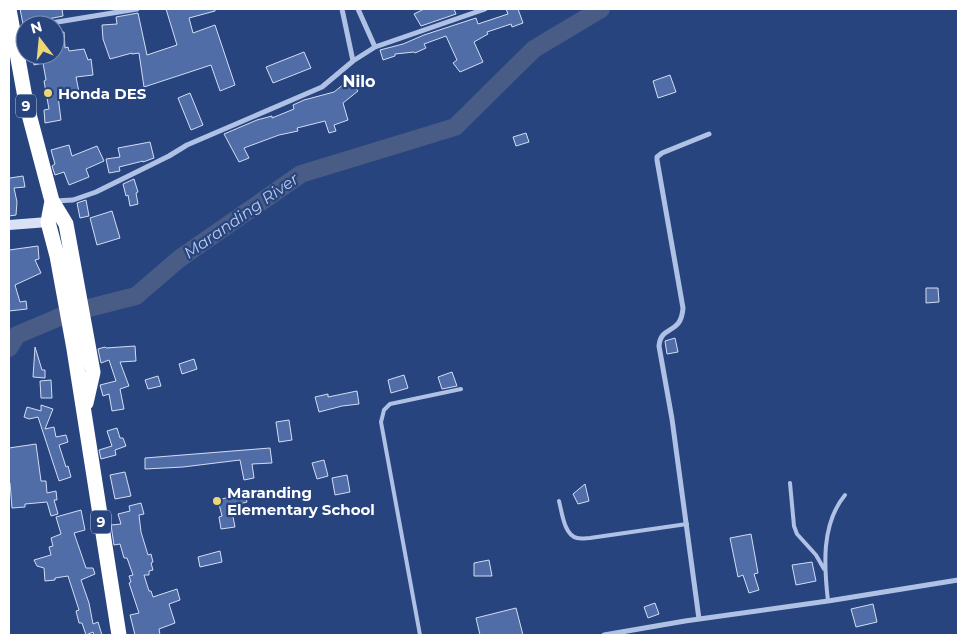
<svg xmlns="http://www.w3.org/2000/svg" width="967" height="644" font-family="Montserrat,sans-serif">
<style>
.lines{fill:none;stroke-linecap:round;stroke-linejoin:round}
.river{stroke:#485c86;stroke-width:18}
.building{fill:#516da7;stroke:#d2ddf4}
.lane{stroke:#afc1e5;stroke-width:4}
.street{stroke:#afc1e5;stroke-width:5}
.secondary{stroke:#d8e1f5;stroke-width:10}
.highway{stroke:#fff;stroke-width:15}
.poi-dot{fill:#ecd776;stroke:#28447e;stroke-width:2}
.labels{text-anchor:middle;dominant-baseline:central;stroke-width:4.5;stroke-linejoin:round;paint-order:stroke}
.shield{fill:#28447e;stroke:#bec7d8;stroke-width:1}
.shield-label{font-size:14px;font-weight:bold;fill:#fff}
.poi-label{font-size:15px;font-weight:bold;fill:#fff;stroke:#28447e;text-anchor:start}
.neighbourhood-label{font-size:16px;font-weight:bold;fill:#fff;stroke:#28447e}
.water-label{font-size:16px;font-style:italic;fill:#baccec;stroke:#28447e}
</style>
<rect width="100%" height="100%" fill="#28447e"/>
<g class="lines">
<path class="river" d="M9,348l8,-13 52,-22 67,-17 43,-37 122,-85 154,-47 79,-78 67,-40"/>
</g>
<path class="building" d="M20,9h42l1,7 -25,5 -3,4h-7l-5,-1z
M166,9h49v2l-26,7 4,15 22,-8 20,60 -15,6 -9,-26 -67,22 -5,-34 -7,1v-1l-22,6 -7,-20 -1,-14 15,-1 -1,-7 22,-4 9,42 30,-10z
M424,9h30l2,5 -35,12 -7,-12z
M506,9h12l5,14 -11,4 -1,-3 -24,8 1,2 -14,8 9,20 -23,10 -7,-9 4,-3 -11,-24 -22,8 2,4 -11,5 -1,-1 -19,2v2l-12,4 -3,-10 23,-6 21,-9 52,-17 2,6 30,-10z
M64,32l1,16 3,-1 1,4 15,-2 4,11 3,-1 2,16 -17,2 3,15 -21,4 3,24 -16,3 -1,-13 5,-1 -5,-28 2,-1 -3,-17 -9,2 -2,-10h23v-22z
M304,52l7,16 -38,15 -7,-16z
M670,75l6,17 -18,6 -5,-17z
M349,80l9,11 -15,12 5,17 -14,5 2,6 -7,2 -4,-12 -28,7 1,3 -19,4 -35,13 5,10 -10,4 -15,-28 33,-14 15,-4v2l22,-9 -1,-4 11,-5 30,-8z
M190,93l13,32 -12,5 -13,-32z
M526,133l3,9 -13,4 -3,-9z
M150,142l4,16 -11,4v-1l-24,6 1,4 -11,2 -3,-14 14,-2 -2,-9z
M69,145l3,11 25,-10 7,15 -18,8 3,8 -20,8 -5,-13 -9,3 -3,-9 3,-2 -4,-14z
M23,176l2,11 -11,1 3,14 -1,13 -7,1v-36l1,-2z
M134,179l4,13 -2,1 2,11 -8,2 -2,-11 -2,1 -3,-12z
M86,200l3,16 -9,2 -3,-15z
M112,211l8,27 -23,7 -7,-27z
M38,246l1,13 -4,1 6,13 -26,12 5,17 6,-1 1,8 -18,2v-61z
M926,288h12l1,14 -13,1z
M675,338l3,14 -11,2 -2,-13z
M135,346l1,15 -16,1 9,24 -9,3 4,20 -12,2 -3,-17 -6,2 -3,-11 16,-4 -7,-21 -8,3 -3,-14 7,-2 1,1z
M35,347l7,23h3v8l-12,-1z
M194,359l3,10 -15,5 -3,-10z
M452,372l5,14 -15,3 -4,-12z
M404,375l4,13 -17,5 -3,-13z
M158,376l3,10 -13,3 -3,-9z
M51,380l1,18h-11l-1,-17z
M357,391l2,13 -17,2 -23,6 -4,-15 13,-3v3z
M41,405l12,4 -8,20 9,-2 2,10 10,-2 2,7 -9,3 7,22 2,-1 3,11 -12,4 -21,-64 -9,2 -5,-2 3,-10 14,4z
M289,420l3,20 -13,2 -3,-20z
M117,428l3,10h3l3,8 -11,4 1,5 -15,4 -2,-9 13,-4 -5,-15z
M36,444l5,37h5l1,12 9,-2 1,9h-3l4,14 -7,2 -4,-14 -22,2v3l-13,1 -2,-25h-1v-35z
M270,448l2,15 -20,1 2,14 -10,2 -4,-20 -57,7 -38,2v-11z
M324,460l4,16 -11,3 -5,-16z
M125,472l6,24 -16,3 -5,-24z
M347,475l3,17 -15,3 -3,-17z
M585,484l4,17 -11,3 -5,-10z
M245,493l2,9 -16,4 4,21 -14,2 -2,-12 3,-1 -4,-16z
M141,503l3,11 -5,1 2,17 7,23 3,-1 2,8 -2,1 2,7 -4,1v4h-5l5,16h2l2,6 24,-8 3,11 -11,4 6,19 -16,6 1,6h-25l-5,-20 9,-2 -10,-30 2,-1 -2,-6 4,-1 -6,-17h-3l-4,-14 -6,1 -3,-20 10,-1 -3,-10 12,-3 -1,-5z
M81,510l4,20 -11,3 12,35h7l2,6 -14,6 8,23 4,21 5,-2 4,13h-8l-1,-3 -7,3 -4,-12h-3l-3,-12 3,-1 -11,-34 -13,2v2l-10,1 -1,-13 -7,-2 -3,-6 17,-5 -2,-8 4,-1 -2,-8 10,-4 -5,-17z
M751,534l7,39 -4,1 5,16 -10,3 -6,-18 -5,2 -8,-39z
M220,551l2,11 -22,5 -2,-10z
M489,560l3,16h-18v-13z
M812,562l4,19 -20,4 -4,-20z
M655,603l4,11 -11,4 -4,-11z
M873,604l4,18 -21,5 -5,-18z
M516,608l7,27h-43l-4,-17z"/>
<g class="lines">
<path class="lane" d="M790,483l4,43 3,8 19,21 8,14
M559,501c3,11 5,34 18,37 4,1 10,0 13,0l97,-14
M828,601c-4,-35 -7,-77 17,-106
M420,635l-39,-213 3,-12 6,-6 71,-15"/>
<path class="street" d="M342,9l11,52
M358,9l17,38
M39,25l98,-16
M15,29l10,-1
M55,201l18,-1 23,-8 73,-36 18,-11 135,-58 31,-26 22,-14 110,-38
M699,619l-27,-200 -13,-73c2,-22 22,-10 24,-38l-26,-148v-3l5,-4 47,-19
M604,635l81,-14 143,-20 130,-21"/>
<path class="secondary" d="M9,225l39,-3"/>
<path class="highway" d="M9,9l17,94 26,98 14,23 27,148 -7,31
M52,201l-4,21 9,34 17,93 45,286"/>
</g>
<g class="poi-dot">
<circle cx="48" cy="93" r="5"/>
<circle cx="217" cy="501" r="5"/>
</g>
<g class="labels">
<g class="shield">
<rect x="16" y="94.5" width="20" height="23" rx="4"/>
<rect x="91" y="510.5" width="20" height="23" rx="4"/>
</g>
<g class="shield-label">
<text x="26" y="106">9</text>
<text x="101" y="522">9</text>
</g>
<g class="poi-label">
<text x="58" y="93">Honda DES</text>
<text x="227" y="492">Maranding<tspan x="227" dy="17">Elementary School</tspan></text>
</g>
<g class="neighbourhood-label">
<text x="359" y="81">Nilo</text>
</g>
<g class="water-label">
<text transform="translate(241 216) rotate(-35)">Maranding River</text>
</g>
</g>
<rect width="967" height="644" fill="none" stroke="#ffffff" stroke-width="20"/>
<g transform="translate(40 40) rotate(344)"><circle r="24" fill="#28447e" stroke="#7e8fb2"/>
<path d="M0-4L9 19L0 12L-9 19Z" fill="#ecd776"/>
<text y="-8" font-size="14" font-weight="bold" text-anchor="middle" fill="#ffffff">N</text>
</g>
</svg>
